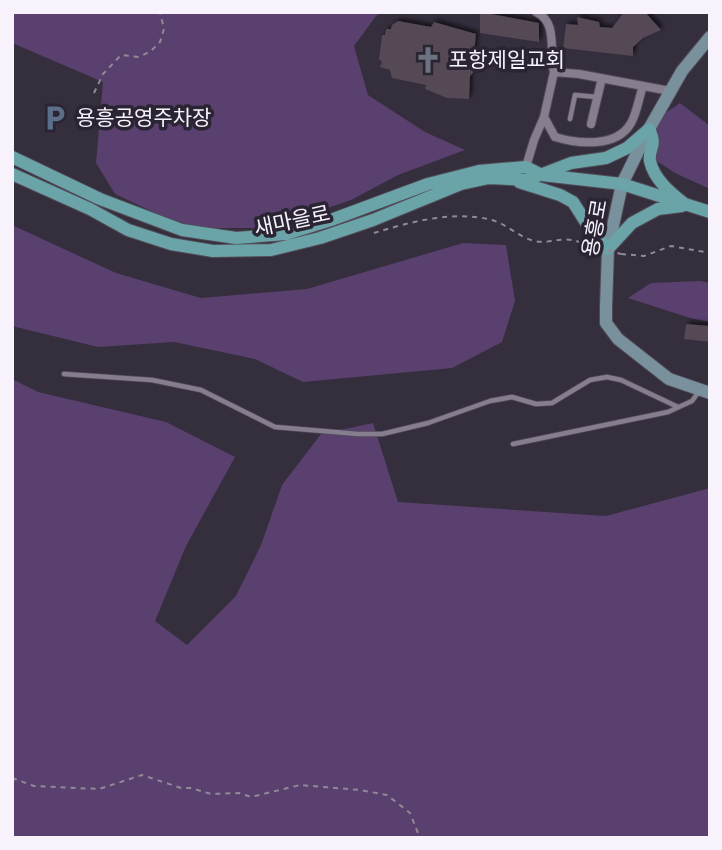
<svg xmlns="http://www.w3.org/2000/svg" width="722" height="850" font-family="Karla,'Noto Sans KR',sans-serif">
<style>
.green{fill:#59406f}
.building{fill:#544856;filter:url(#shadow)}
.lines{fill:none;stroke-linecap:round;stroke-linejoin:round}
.lane-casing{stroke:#514b57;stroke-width:6}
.street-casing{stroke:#514b57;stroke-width:10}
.secondary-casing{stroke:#514b57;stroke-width:14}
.primary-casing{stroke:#514b57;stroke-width:14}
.path{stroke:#908a96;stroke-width:2;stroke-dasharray:5 5;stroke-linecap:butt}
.lane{stroke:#867e8f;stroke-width:4.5}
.street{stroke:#867e8f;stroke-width:8}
.secondary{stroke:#78919c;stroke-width:12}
.primary{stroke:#6aa4a8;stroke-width:12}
.path-bridge{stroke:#908a96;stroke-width:2;stroke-dasharray:5 5;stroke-linecap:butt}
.labels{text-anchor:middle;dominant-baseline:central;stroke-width:7;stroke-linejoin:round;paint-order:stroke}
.poi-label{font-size:21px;fill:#f7f2fc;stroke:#2b2432;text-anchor:start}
.street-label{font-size:21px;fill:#f7f2fc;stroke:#2b2432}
</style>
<defs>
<filter id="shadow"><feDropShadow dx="3" dy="-3" stdDeviation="2" flood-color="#0009"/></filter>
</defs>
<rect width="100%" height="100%" fill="#352e3d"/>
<path class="green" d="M12,12h370l-6,4 -22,30 14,49 57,37 40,18 -67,25 -47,25 -44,15 -51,13h-58l-19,-4 -64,-30 -19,-31 7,-81 -91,-39z
M680,103l30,23v63l-35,-16 -35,-23 12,-28z
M12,225l104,48 85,25 106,-9 156,-46 43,2 9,56 -13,41 -50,26 -149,14 -48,-23 -81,-17 -76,5 -82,-20 -4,-3z
M700,281l10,2v39l-20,-4 -62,-20 23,-15z
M12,379l26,13 128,30 69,35 -49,89 -31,75 32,24 49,-49 25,-51 21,-60 39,-51 52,-11 25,79 208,14 104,-28v350h-698z"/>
<path class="building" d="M480,12l59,11v19l-59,-9z
M624,12h21l16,18 -18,8 -10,9v9l-70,-8 3,-24 12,1 -1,-8 22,5 1,5 12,1z
M398,21l33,6 3,-5 42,12 -2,18 4,15 -8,9 -1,23 -22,-1 -22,-9 1,-4 -34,-7 -2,-8 -10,-3 2,-5 -3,-3 3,-24h3l1,-6h5l1,-4z
M686,324l24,2v16l-26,-3z"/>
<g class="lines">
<defs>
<path id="lane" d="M570,119l5,-24 22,2
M64,374l88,6 49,10 74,37 83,7h24l46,-11 62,-22 22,-4 24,7 16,-1 38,-23 17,-3 14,3 57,27
M513,444l155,-32 24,-11 8,-11"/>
<path id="street" d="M536,12c22,10 13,38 18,60
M643,86c-4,11 -6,27 -12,37 -14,25 -53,21 -76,14l-11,-20 10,-45 25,2 91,17
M591,124l11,-46
M526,167l8,-27 10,-23"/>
<path id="secondary" d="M710,37l-28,34 -33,58 -27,55 -14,65 -2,58v16l12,16 51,40 41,14"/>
<path id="primary" d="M12,157l88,42 82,31 54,8 50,-4 45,-14 97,-36 51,-13 47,-4 16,8 80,9 88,28
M12,174l78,35 38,21 43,14 42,7 58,-1 49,-12 53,-18 88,-36 28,-6 38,2 44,-17 35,-5 21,-10 22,-19c9,18 -1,19 1,32 4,19 22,33 36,44
M519,182l41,13 13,7 19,30 16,17 24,-26 26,-14 24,-3"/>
</defs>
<use href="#lane" class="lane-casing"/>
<use href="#street" class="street-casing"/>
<use href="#secondary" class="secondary-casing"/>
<use href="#primary" class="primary-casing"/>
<path class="path" d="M94,93l9,-19 18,-19 18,2 12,-6 9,-9 4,-13 -4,-17
M374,233c36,-11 80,-23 118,-13 14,4 26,16 39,20 17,6 30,-5 48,2
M621,254l23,2 27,-10 39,7
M12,778l22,8 65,3 43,-14 39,13h10l20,6 28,-1 12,4 49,-12 60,5 27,5 23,18 10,25"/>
<use href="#lane" class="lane"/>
<use href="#street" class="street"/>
<use href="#secondary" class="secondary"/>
<use href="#primary" class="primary"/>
<path class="path-bridge" d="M579,242l42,12"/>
</g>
<defs>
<symbol id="church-bare" viewBox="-9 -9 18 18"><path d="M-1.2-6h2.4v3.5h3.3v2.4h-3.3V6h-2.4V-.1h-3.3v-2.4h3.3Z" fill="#6b7280" stroke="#2b2432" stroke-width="2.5" paint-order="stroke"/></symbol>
<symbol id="parking-bare" viewBox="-9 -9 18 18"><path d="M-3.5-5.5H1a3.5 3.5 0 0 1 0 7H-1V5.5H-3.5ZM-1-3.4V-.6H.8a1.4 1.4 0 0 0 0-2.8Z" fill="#5c6f8a" stroke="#2b2432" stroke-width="2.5" paint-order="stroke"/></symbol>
</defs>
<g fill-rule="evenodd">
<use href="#church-bare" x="409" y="41" width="38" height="38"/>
<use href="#parking-bare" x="36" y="99" width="38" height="38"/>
</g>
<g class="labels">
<g class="poi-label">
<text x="449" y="60">포항제일교회</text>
<text x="76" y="118">용흥공영주차장</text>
</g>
<g class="street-label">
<text transform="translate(292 221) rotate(-12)">새마을로</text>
<text transform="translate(595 228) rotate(-80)">용흥로</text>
</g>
</g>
<rect width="722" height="850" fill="none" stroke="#f7f2fc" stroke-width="28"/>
</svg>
